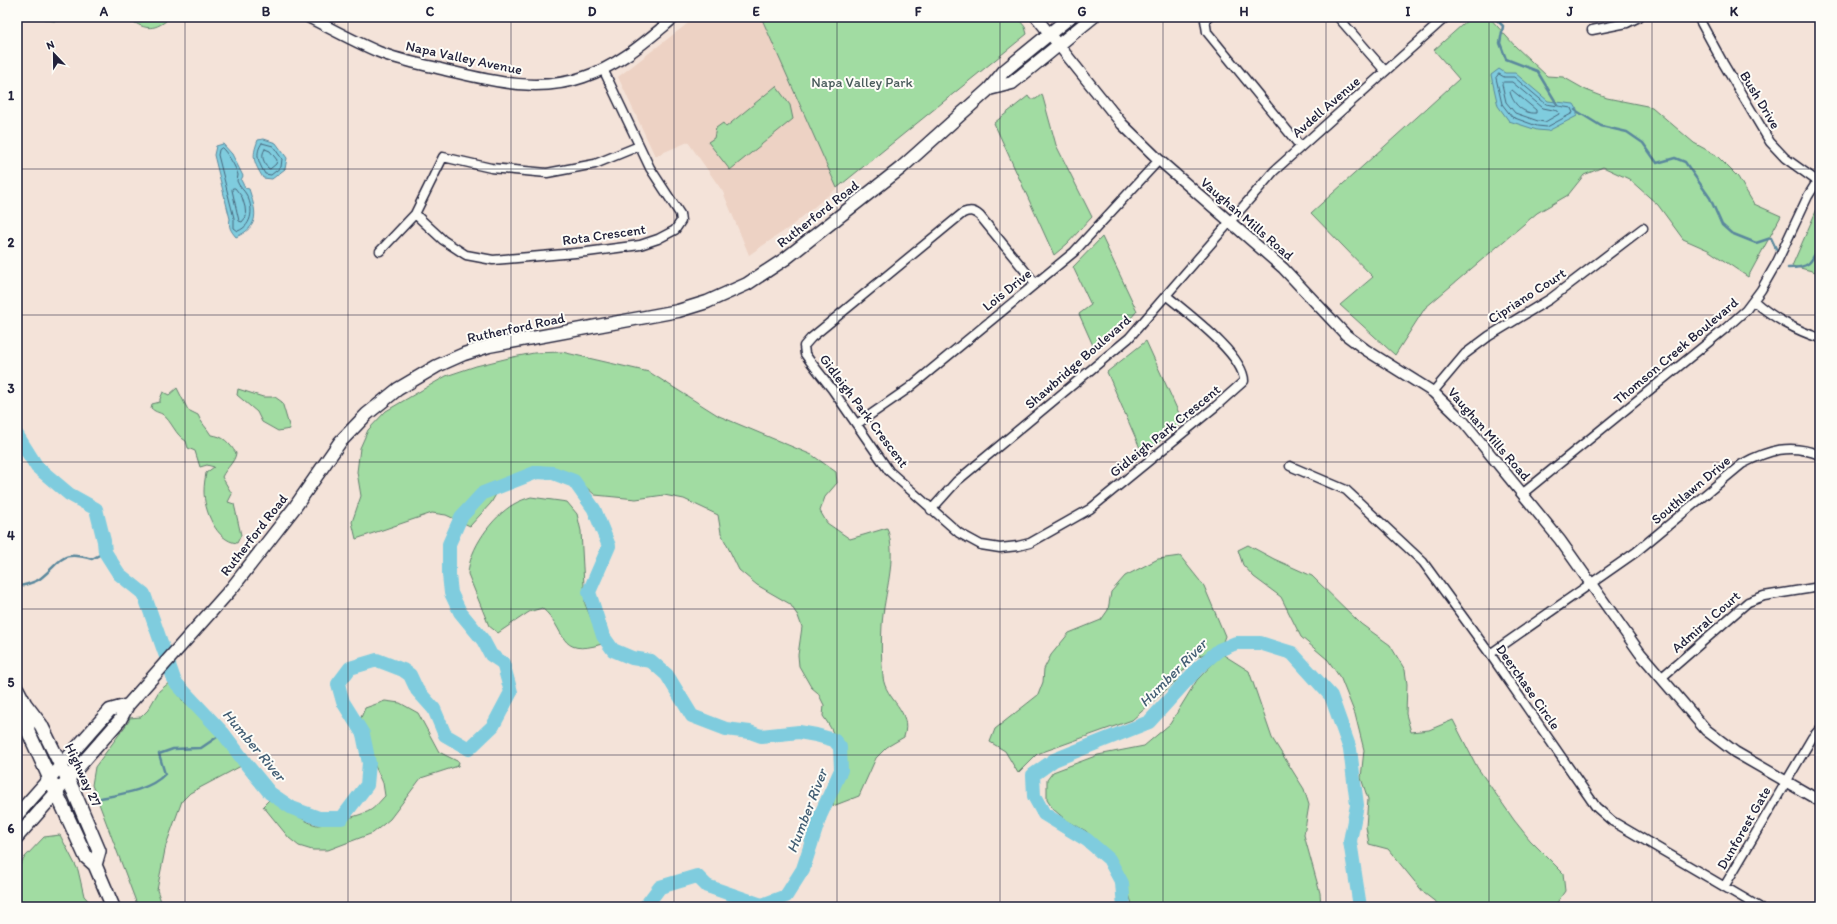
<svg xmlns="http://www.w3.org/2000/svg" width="1837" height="924" font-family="Itim,sans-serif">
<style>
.built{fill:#edd2c4}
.green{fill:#a1dca2;stroke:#627f6e}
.water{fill:#7fccde;stroke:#5a889d}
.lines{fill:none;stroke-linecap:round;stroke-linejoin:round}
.shore{stroke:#47667c;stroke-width:1}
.stream{stroke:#5a889d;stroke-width:2.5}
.river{stroke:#7fccde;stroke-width:14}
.minor-casing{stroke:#22223b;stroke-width:11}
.tertiary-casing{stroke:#22223b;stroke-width:13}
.secondary-casing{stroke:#22223b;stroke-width:15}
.primary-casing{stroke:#22223b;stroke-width:16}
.minor{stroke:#fdfcf7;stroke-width:8}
.tertiary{stroke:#fdfcf7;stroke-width:10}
.secondary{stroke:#fdfcf7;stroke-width:12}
.primary{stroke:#fdfcf7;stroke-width:13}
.grid{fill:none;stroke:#22223b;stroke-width:1;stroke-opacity:0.55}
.labels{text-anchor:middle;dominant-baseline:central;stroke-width:4;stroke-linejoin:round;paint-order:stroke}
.street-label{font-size:14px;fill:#22223b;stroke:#fdfcf7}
.park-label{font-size:14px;fill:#485a5a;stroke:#fdfcf7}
.water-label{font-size:15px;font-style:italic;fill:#435e74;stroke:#fdfcf7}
.neatline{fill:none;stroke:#22223b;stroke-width:1.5}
.grid-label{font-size:13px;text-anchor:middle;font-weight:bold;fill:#22223b}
</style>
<rect width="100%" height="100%" fill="#f4e3d9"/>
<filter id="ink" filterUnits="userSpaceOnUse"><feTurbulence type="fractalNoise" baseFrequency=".025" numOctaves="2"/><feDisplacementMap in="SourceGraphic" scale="8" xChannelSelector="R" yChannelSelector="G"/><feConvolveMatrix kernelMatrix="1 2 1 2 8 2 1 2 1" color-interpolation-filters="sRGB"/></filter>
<g filter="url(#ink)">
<path class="built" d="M696,17h65l76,171 -47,39 -41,28 -26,-63 -35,-50 -33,14 -37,-79z"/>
<path class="green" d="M40,17h38c-14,3 -25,7 -38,0z
M126,17h38l2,4c-16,12 -25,6 -40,-4z
M761,17h256l8,10 2,7 -190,154z
M1471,17h18l26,29 32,30 16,1 23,13 21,8 45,9 42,36 22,12 22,22 16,27 27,12 -33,61 -40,-27 -25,-11 -25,-34 -29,-26 -26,-12 -19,8 -16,20 -31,18 -112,95 -30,47 -55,-50 33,-28 -62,-64 148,-134 -25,-29z
M776,86l14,19 3,14 -63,51 -22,-28 6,-4 2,-10 7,-5 3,4z
M1042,94l14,51 36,72 -25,27 -13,11 -60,-132 34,-27 2,3h6z
M1820,202v71l-28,-7z
M1102,237l35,74 -13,15 -29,24 -16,-36 12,-9 -18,-38z
M1146,341l37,81 -40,33 -36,-83z
M562,352l87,20 70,44 93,39 24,17 1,11 -12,14 -5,14 7,12 23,16 37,-11c11,31 -3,65 -5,97 -1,17 -1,35 1,52 2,23 30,33 21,60l-17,10 -11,11 -17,38 -26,10c5,-37 14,-57 -10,-90l1,-11 -6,-12 -7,-6 -12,-21 -1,-11 4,-28 -4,-11 -8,-12 -33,-19 -18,-15 -18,-37 -3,-18 -34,-16 -20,-4 -28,4 -41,-4 -9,-8 -38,-16 -19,-1 -24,9 -14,24 -21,23 -24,-11 -14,-2 -76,26 -4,-17 9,-26 -4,-24 3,-24 8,-18 18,-19 60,-35 30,-10 37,-9 21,-4z
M177,388l11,22 10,5c3,8 9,13 13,20 13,1 18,8 25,18 -1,9 -10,15 -14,24l10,17 -4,8 6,2 7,31 -4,8c-21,-2 -33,-33 -33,-52 0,-6 1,-12 2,-18l8,-6 -7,-2 -7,2 -5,-16 -7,-3 -2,-7c-11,-6 -14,-20 -24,-27 -4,-2 -7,-2 -11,-6l1,-4 8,-2v-3l3,-7 6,3z
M238,389l25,8h12l7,5 8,27 -12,2 -16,-9 -5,-10 -20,-17z
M531,497l36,5 10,12 4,17 4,73 17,40c-46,14 -34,-14 -60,-36l-13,4 -31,21 -9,-7 -21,-52c1,-25 24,-57 46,-70 5,-3 11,-5 17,-7z
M1248,545l26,14 38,17 49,48 29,21 15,25 2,14 -1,30 5,18 18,-2 24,-10 24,47 37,53 16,20 33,33 2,18 -11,16h-112l-18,-14 -36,-44 -19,-5 -3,-17 2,-28 -7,-21 3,-28 -9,-36 -14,-35 -13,-19 -27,-23 -20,-40 -27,-20 -11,-12 -5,-15z
M1180,556l24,30 21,50 -4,11 -29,12 -17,23 -43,38 -95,34 -19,19 -13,-22 -15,-9 5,-13 43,-34 5,-13 1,-13 7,-14 18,-22 32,-13 7,-10 3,-18 14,-16 33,-17z
M1222,654l27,17 23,67 32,51 5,16 -5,30 16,58 1,14h-188l-7,-22 -13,-28 -27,-26 -20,-11 -13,-11 -6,-9v-20l6,-8 45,-17 46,-9 26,-22 27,-44z
M170,682l13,19 14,11 25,25 21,28 -53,28 -8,8 -16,44 -9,45 6,17h-25l-46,-122 3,-18 34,-46v-3l12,-1 7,-7 11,-19z
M385,701l15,2 18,10 21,39 20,10 -1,4 -37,12 -31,41 -17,14 -45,17h-16l-13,-4 -10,-8 -26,-32 10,-10c10,9 31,27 44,29 8,0 45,-10 52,-14 6,-3 11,-10 16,-15l-2,-13 -22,-47 -1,-16 5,-12z
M60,835l18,35 6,26 10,11h-77v-37l8,-13 19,-20z"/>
<path class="water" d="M1499,69l6,4h10l33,28 26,3 3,5v7l-29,15 -11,-1 -28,-9 -11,-15 -7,-31z
M264,139l12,4 11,15 -2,11 -13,10 -9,-1c-9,-16 -12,-20 -5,-38z
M223,144l9,10 11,22 -2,4 4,8 4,1c7,22 12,37 -13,48 -5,-6 -8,-10 -6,-18l-16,-64 2,-9z"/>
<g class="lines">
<path class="shore" d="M1499,74l5,3h10l32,27 25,4 2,5 -26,14 -10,-1 -25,-9 -10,-13 -6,-26z
M1504,82h8l31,26 15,3 1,3 -14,8 -7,-1 -23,-8 -9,-11 -4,-18z
M1512,90l24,20v3c-13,1 -23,-9 -26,-21z
M262,143l11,3 9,13 -1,8 -10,8 -6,-1c-6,-11 -11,-20 -3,-31z
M222,148c5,4 15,21 16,27 0,2 -1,4 -1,6 2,6 7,9 9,13 8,13 7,31 -8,37l-4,-3v-10l-16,-63 1,-5z
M265,149l5,2 7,9 -1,4 -6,5 -2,-1c-4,-6 -8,-12 -3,-19z
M233,188h2l7,9 3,10 1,10 -4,5 -3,-1 -7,-31z"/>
<path class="stream" d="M1494,17l9,9 -3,17 6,16 31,12 20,33
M1575,110l26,16 26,6 16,11 14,20 18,-5 10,4 25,36 12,27 9,8 25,10 15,-5 7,15
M1788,268c24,0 24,-7 32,-26
M17,587c7,-2 18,-4 24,-9 22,-18 19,-28 51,-19l13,-7
M101,798c21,-4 49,-8 64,-24l-6,-20 14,-5 28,-1 22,-15"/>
<path class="river" d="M17,435l20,32 32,27 27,15 8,32 1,11 14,22 25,20 31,88 48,51 24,32 23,28 22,15 27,10h23l25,-33 2,-22 -6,-29 -20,-32 -5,-18 12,-16 27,-8 26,10 7,5 7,15 17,19 11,26 24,14 24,-23 18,-34 -8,-29 -12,-8 -8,-15 -23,-28 -9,-19 -2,-18v-31l12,-27 22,-24 54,-21 16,1 21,8 20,28 15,37 -20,46 14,44 10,14 19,8 19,3 16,14 25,41 34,13 24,3 11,4 38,-4 17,3 18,5 6,7 1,23 -21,46 -17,53 -17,27 -24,9 -55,-19 -10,-10 -37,11 -15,20
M1124,907l-2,-24 -13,-24 -22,-19 -43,-26 -10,-18 -1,-21 21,-15 95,-38 50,-55 20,-17 17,-7h24l32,10 39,43 19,53 7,56 -7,36 10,66"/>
<defs>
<path id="minor" d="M1208,17l-3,3 2,12 93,114
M1338,17l47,54
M1698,17l25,46 47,79 15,16 32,23
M1592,30l35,-7 12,-6
M415,214l28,26 23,15 27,5 94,-8 53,-7 18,-6 17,-9 6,-9 -1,-7 -30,-46 -47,-99
M380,251l35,-37 28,-57 48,11 56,5 48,-9 44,-18
M1035,283l-55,-67c-6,-5 -9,-6 -17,-3l-152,125 -7,8 1,8 5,7 22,28 57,82 70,62 22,12 19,3 18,-2 12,-3 60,-34 126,-103 28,-25c0,-26 -57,-68 -77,-85
M1754,301c18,16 43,30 66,37
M1433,392l32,-38 24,-18 61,-37 93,-71
M857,424l52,-36 165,-136 85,-92
M1290,466l56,24 77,72 67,92 106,153 16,14 147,86
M1522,494l204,-166 20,-18 15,-20 16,-28 31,-66 12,-19
M931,510l26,-29 172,-143 145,-167 172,-154
M1490,654l146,-102 106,-88c26,-14 49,-21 78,-9
M1661,678l87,-76 16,-6 56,-9
M1724,887l88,-149 8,-9"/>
<path id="tertiary" d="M308,17c24,12 47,25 71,35 20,8 41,12 62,17 47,11 95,25 143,8 35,-11 63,-37 91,-60
M1036,17l86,107 37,36 124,108 63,67 20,15 67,42 30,29 97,119 80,113 66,77 29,22 85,49"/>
<path id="secondary" d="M989,89l23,-6 81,-66
M17,815l93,-105 18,-5
M17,837l103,-117 8,-15 104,-117 63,-81 45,-65 27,-28 31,-25 39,-23 27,-12 25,-8 189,-35 29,-9 40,-18 38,-25 116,-91 88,-79 15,-18 66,-54"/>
<path id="primary" d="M17,689l8,15 16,21 33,67 25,59 -4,14
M25,704l3,27 58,126 9,8 18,42"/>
</defs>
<use href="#minor" class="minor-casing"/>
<use href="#tertiary" class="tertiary-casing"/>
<use href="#secondary" class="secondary-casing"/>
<use href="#primary" class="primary-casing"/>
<use href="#minor" class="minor"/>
<use href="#tertiary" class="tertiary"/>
<use href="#secondary" class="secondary"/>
<use href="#primary" class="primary"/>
</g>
</g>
<path class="grid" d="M185,17v890M348,17v890M511,17v890M674,17v890M837,17v890M1000,17v890M1163,17v890M1326,17v890M1489,17v890M1652,17v890M17,169h1803M17,315h1803M17,462h1803M17,609h1803M17,755h1803"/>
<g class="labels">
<g class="street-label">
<text transform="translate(464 58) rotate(12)">Napa Valley Avenue</text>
<text transform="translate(1760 100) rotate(59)">Bush Drive</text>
<text transform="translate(1326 107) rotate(-41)">Avdell Avenue</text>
<text transform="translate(818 214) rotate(-38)">Rutherford Road</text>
<text transform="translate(1247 219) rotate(41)">Vaughan Mills Road</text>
<text transform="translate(604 235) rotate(-8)">Rota Crescent</text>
<text transform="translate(1007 290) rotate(-39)">Lois Drive</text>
<text transform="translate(1527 296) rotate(-33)">Cipriano Court</text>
<text transform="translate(516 328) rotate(-12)">Rutherford Road</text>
<text transform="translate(1676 351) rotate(-40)">Thomson Creek Boulevard</text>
<text transform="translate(1078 362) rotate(-41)">Shawbridge Boulevard</text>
<text transform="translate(864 411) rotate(53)">Gidleigh Park Crescent</text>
<text transform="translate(1165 431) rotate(-39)">Gidleigh Park Crescent</text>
<text transform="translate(1489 434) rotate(49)">Vaughan Mills Road</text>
<text transform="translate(1691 490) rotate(-40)">Southlawn Drive</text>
<text transform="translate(254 535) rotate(-52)">Rutherford Road</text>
<text transform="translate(1706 622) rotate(-41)">Admiral Court</text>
<text transform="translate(1528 687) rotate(55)">Deerchase Circle</text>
<text transform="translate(83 775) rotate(65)">Highway 27</text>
<text transform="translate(1744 828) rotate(-60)">Dunforest Gate</text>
</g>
<g class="park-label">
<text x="862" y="82">Napa Valley Park</text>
</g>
<g class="water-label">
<text transform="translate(1173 673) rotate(-45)">Humber River</text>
<text transform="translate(254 745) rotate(50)">Humber River</text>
<text transform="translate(807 811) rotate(-69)">Humber River</text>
</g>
</g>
<rect width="1837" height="924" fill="none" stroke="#fdfcf7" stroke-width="44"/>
<g transform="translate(54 54) rotate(338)" stroke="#fdfcf7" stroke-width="3" paint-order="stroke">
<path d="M0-3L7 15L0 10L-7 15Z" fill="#22223b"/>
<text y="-6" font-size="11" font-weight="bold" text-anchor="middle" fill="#22223b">N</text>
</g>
<rect x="22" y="22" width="1793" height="880" class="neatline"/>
<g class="grid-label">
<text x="104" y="16">A</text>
<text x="266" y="16">B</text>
<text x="430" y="16">C</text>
<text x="592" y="16">D</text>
<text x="756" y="16">E</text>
<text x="918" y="16">F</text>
<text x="1082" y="16">G</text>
<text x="1244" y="16">H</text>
<text x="1408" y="16">I</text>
<text x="1570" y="16">J</text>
<text x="1734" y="16">K</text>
<text x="11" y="100">1</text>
<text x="11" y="247">2</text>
<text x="11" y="393">3</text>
<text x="11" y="540">4</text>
<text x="11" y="687">5</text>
<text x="11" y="833">6</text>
</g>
</svg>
